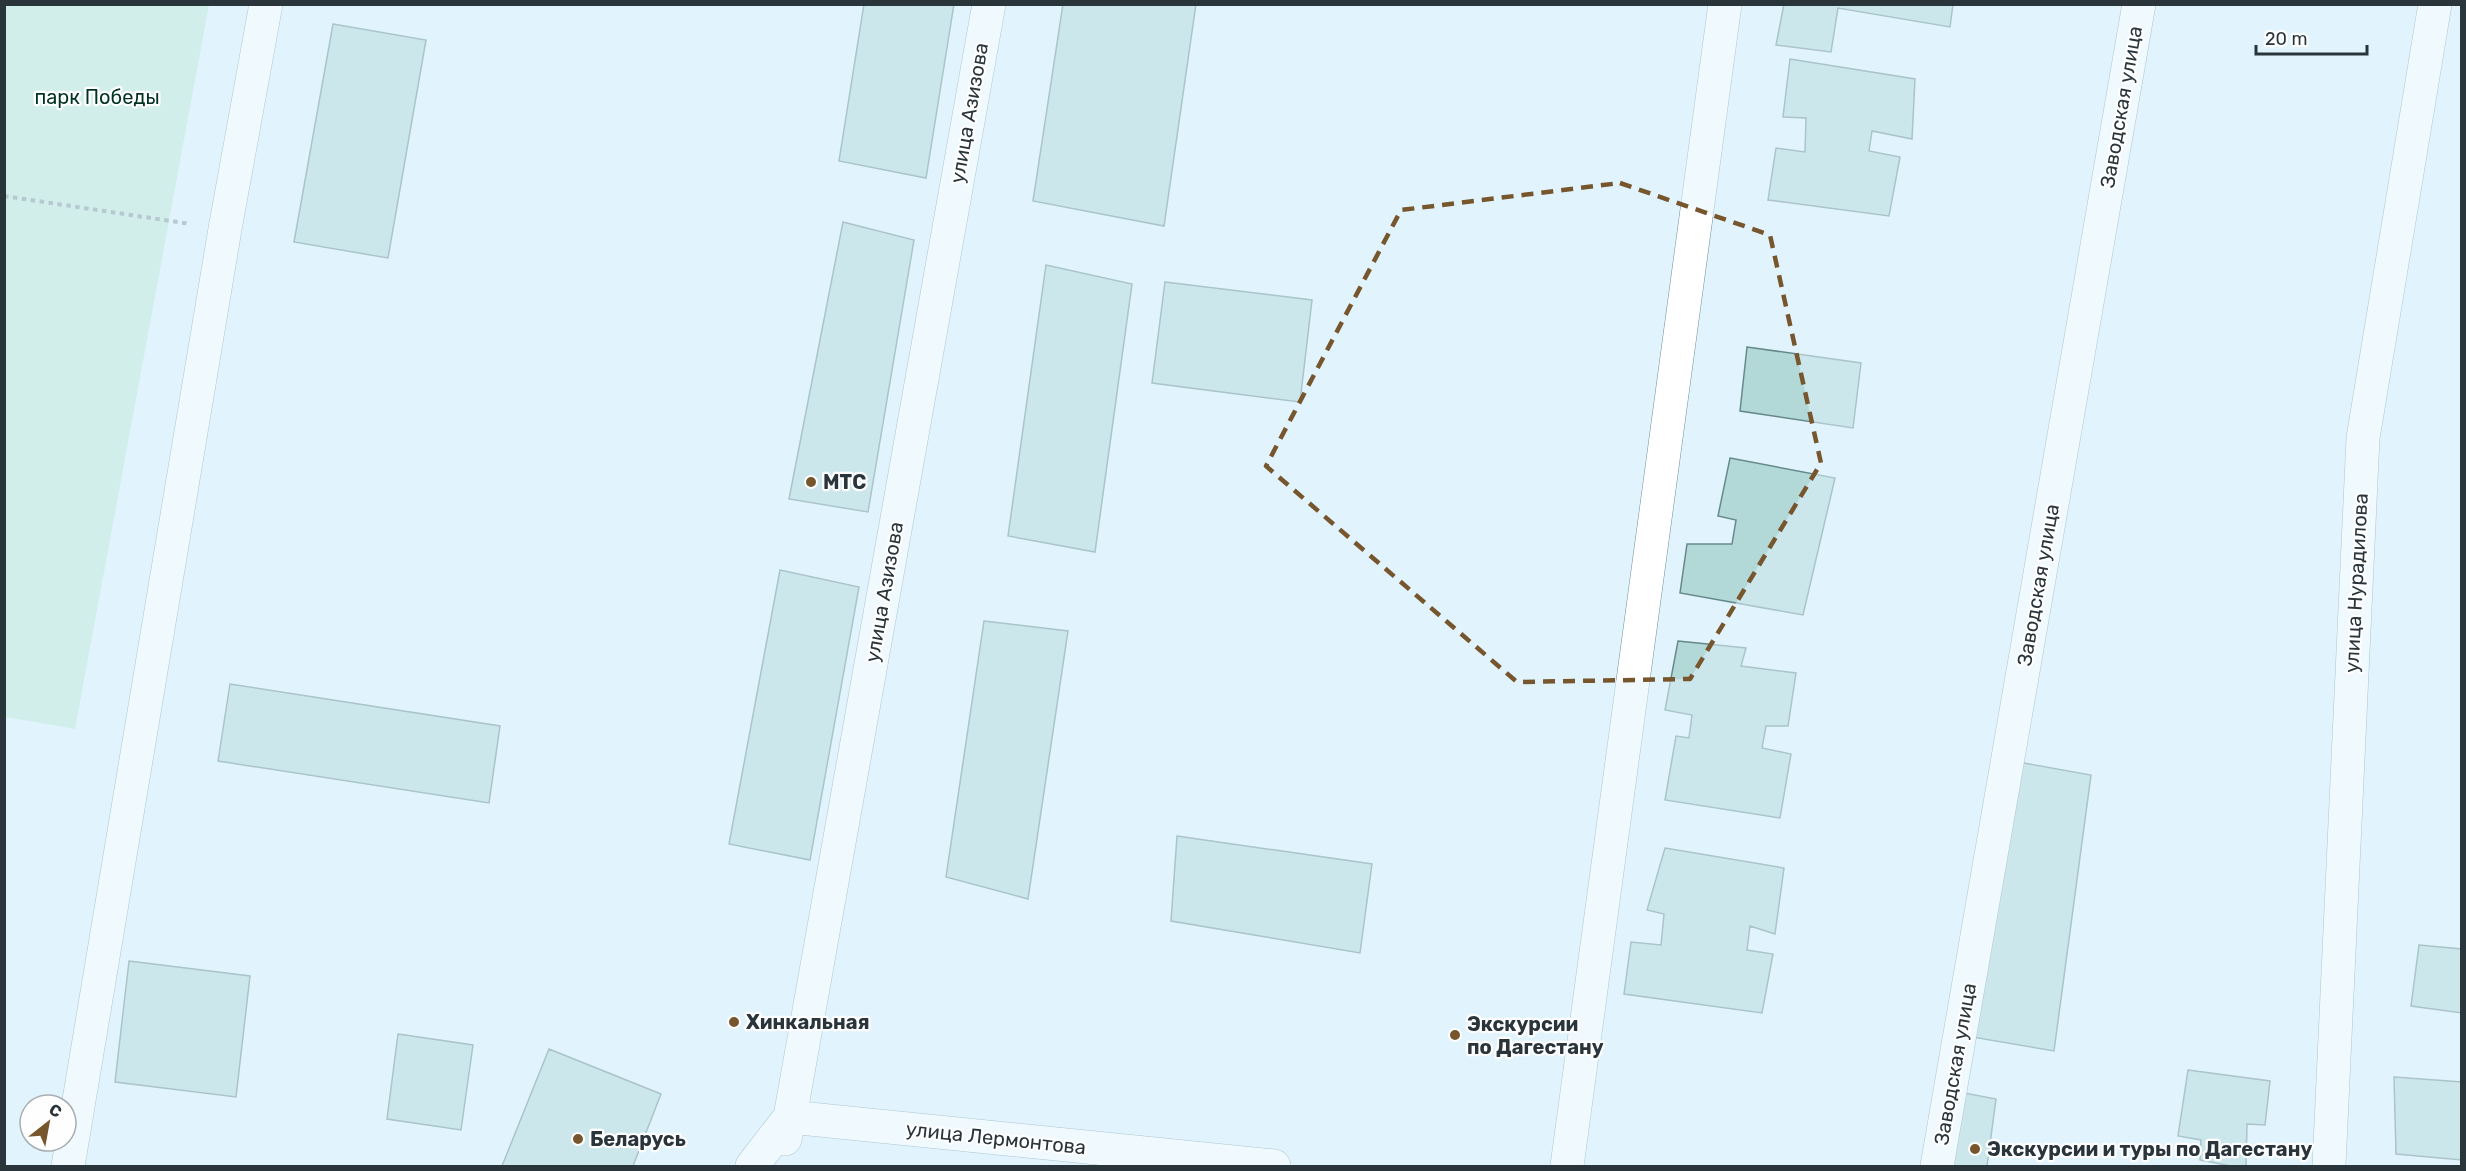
<svg xmlns="http://www.w3.org/2000/svg" width="2466" height="1171" font-family="Rubik,sans-serif">
<style>
.green{fill:#bee7d3}
.building{fill:#b2d8d7;stroke:#668a8a;stroke-width:1.5}
.lines{fill:none;stroke-linecap:round;stroke-linejoin:round}
.street-casing{stroke:#708e9b;stroke-width:34}
.path{stroke:#84939b;stroke-width:4;stroke-dasharray:4.5 4.5;stroke-linecap:butt}
.street{stroke:#fff;stroke-width:33}
.marked{fill:none;stroke:#77562d;stroke-width:4.5;stroke-dasharray:12 8;stroke-linejoin:round}
.poi-dot{fill:#77562d;stroke:#fefefe;stroke-width:2}
.labels{text-anchor:middle;dominant-baseline:central;stroke-width:4.5;stroke-linejoin:round;paint-order:stroke}
.park-label{font-size:20px;fill:#013322;stroke:#fefefe}
.street-label{font-size:20px;fill:#29353b;stroke:#fefefe}
.poi-label{font-size:20px;font-weight:bold;fill:#29353b;stroke:#fefefe;text-anchor:start}
</style>
<rect width="100%" height="100%" fill="#e1f4fd"/>
<path class="green" d="M4,5h205l-134,724 -70,-12z"/>
<path class="building" d="M864,4h90l-28,174 -87,-17z
M1063,4h133l-32,222 -131,-25z
M1784,4h169l-3,23 -112,-19 -7,44 -55,-7z
M333,24l93,16 -38,218 -94,-16z
M1790,59l125,20 -3,60 -40,-8 -3,20 31,6 -11,59 -121,-16 8,-52 29,4 1,-34 -23,-1z
M843,222l71,18 -46,272 -79,-13z
M1046,265l86,19 -37,268 -87,-16z
M1165,282l147,18 -12,102 -148,-19z
M1747,347l114,16 -8,65 -113,-17z
M1730,458l105,20 -32,137 -123,-22 7,-49h45l4,-24 -18,-4z
M780,570l79,17 -49,273 -81,-16z
M984,621l84,10 -40,268 -82,-22z
M1678,641l68,7 -5,18 55,7 -8,53h-22l-4,22 29,6 -11,64 -115,-18 11,-64 13,2 3,-23 -27,-5z
M230,684l270,42 -11,77 -271,-42z
M2018,762l73,13 -37,276 -82,-14z
M1177,836l195,28 -12,89 -189,-32z
M1665,848l119,20 -9,66 -25,-8 -3,24 26,4 -11,59 -138,-19 7,-52 30,3 3,-31 -17,-4z
M2419,945l43,4v64l-51,-7z
M129,961l121,15 -14,121 -121,-15z
M398,1034l75,11 -12,85 -74,-11z
M549,1049l112,45 -28,72h-131z
M2188,1070l82,11 -5,44 -18,-1 -1,42h-15l-31,-6 1,-20 -23,-4z
M2394,1077l68,5v78l-66,-6z
M1959,1092l37,7 -9,67h-39z"/>
<g class="lines">
<defs>
<path id="street" d="M785,1139l5,-22 484,49
M68,1166l157,-937 41,-225
M752,1166l38,-49 199,-1113
M1567,1166l158,-1162
M1937,1166l202,-1162
M2329,1166l34,-728 72,-434"/>
</defs>
<use href="#street" class="street-casing"/>
<path class="path" d="M4,196l187,28"/>
<use href="#street" class="street"/>
</g>
<path d="M0 0H2466V1171H0ZM1620,183l150,52 51,228 -131,216 -173,3 -251,-216 135,-256z" fill="#e1f4fd" fill-opacity=".55" fill-rule="evenodd"/>
<path class="marked" d="M1620,183l150,52 51,228 -131,216 -173,3 -251,-216 135,-256z"/>
<g class="poi-dot">
<circle cx="811" cy="482" r="6"/>
<circle cx="734" cy="1022" r="6"/>
<circle cx="1455" cy="1035" r="6"/>
<circle cx="578" cy="1139" r="6"/>
<circle cx="1975" cy="1149" r="6"/>
</g>
<g class="labels">
<g class="park-label">
<text x="97" y="97">парк Победы</text>
</g>
<g class="street-label">
<text transform="translate(2121 107) rotate(-80)">Заводская улица</text>
<text transform="translate(969 113) rotate(-80)">улица Азизова</text>
<text transform="translate(2356 583) rotate(-87)">улица Нурадилова</text>
<text transform="translate(2038 585) rotate(-80)">Заводская улица</text>
<text transform="translate(884 592) rotate(-80)">улица Азизова</text>
<text transform="translate(1955 1064) rotate(-80)">Заводская улица</text>
<text transform="translate(996 1138) rotate(6)">улица Лермонтова</text>
</g>
<g class="poi-label">
<text x="823" y="482">МТС</text>
<text x="746" y="1022">Хинкальная</text>
<text x="1467" y="1024">Экскурсии<tspan x="1467" dy="23">по Дагестану</tspan></text>
<text x="590" y="1139">Беларусь</text>
<text x="1987" y="1149">Экскурсии и туры по Дагестану</text>
</g>
</g>
<rect width="2466" height="1171" fill="none" stroke="#29353b" stroke-width="12"/>
<g transform="translate(48 1123) rotate(31)"><circle r="28" fill="#fefefe" stroke="#a9aeb0" stroke-width="1.5"/>
<path d="M0-4.5L10 22L0 15L-10 22Z" fill="#77562d"/>
<text y="-9" font-size="16" font-weight="bold" text-anchor="middle" fill="#29353b">С</text>
</g>
<path d="M2256 45v9h111v-9" fill="none" stroke="#29353b" stroke-width="3"/>
<text x="2265" y="45" font-size="18" fill="#29353b" stroke="#fefefe" stroke-width="4.5" paint-order="stroke">20 m</text>
</svg>
